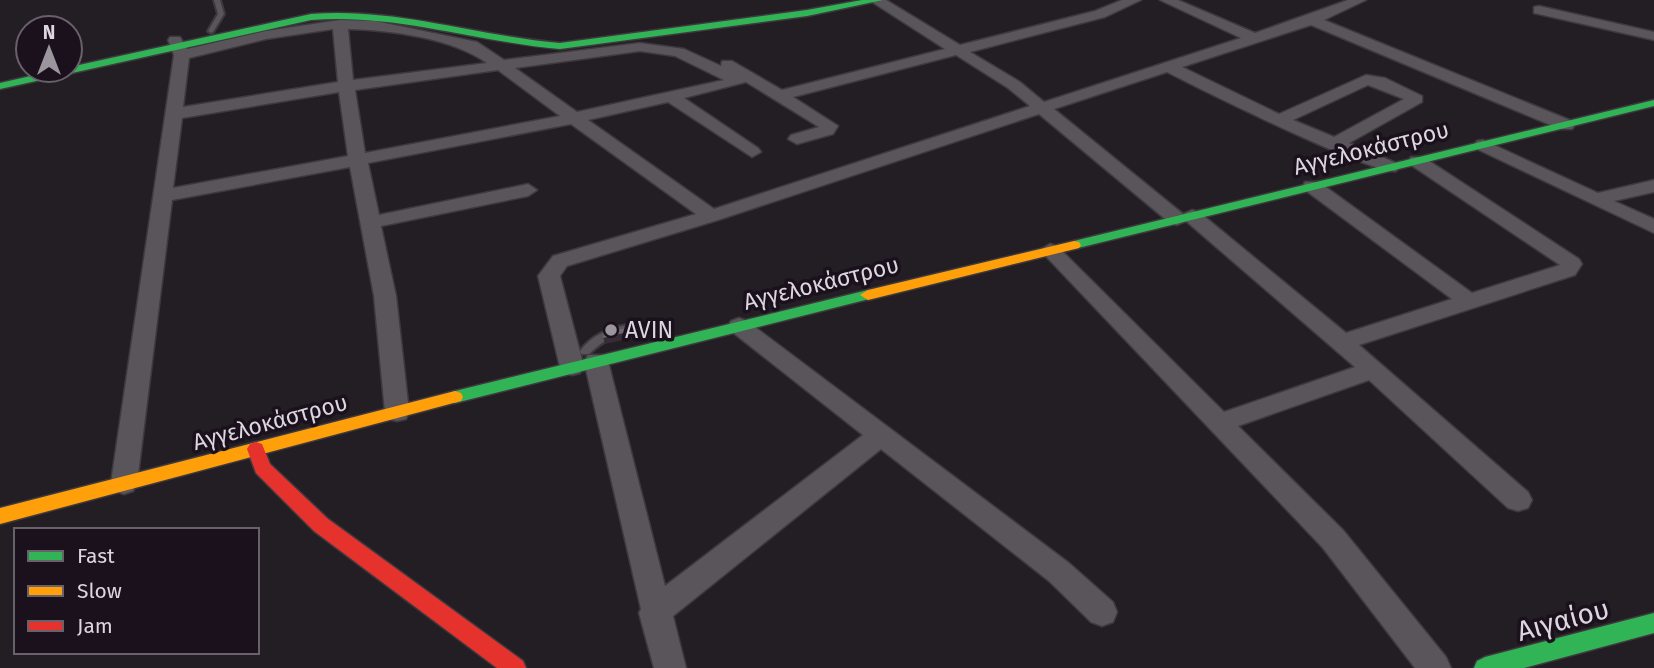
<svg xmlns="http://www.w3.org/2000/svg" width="1654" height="668" font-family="'Fira Sans',sans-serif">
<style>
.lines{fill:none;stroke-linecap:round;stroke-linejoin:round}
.lane-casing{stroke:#3e393f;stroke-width:4}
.street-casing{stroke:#3e393f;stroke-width:3}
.fast-casing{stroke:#3e393f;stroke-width:3}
.slow-casing{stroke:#3e393f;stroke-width:3}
.jam-casing{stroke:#3e393f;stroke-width:3}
.lane{fill:#59555a;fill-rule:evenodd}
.street{fill:#59555a;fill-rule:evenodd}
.fast{fill:#30b455;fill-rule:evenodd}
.slow{fill:#ff9f0a;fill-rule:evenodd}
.jam{fill:#e5322d;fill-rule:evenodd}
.shaded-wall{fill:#352c37}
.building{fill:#5b515e;stroke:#706672;stroke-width:2}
.poi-dot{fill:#9b969d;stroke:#1b111d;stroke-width:2.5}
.labels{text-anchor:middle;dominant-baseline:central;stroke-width:7;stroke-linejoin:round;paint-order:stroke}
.street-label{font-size:23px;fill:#dcd6de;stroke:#1b111d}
.poi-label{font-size:23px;fill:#dcd6de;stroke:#1b111d;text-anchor:start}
.near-street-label{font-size:28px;fill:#dcd6de;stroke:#1b111d}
</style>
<rect width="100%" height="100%" fill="#231e24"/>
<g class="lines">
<defs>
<path id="lane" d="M214,0h6l4,14 -11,18 -2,1 -3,-2 10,-17z
M628,325l20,1 14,3 1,3 -5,4c-27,-8 -49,-2 -69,18h-8l-1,-3c12,-16 29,-23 48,-26z"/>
<path id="street" d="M869,0h17l74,45 135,-34 27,-11h19l-36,17 -135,35 50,30 24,20 197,-64 -81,-38h18l77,33 93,-33h18l-42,20 248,101 3,4 -3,4h-12l-249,-104 -129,42 97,47 87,-39 19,3 37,18v6l-73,41 47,20 3,4 -3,4c-21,5 -198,-83 -229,-99l-113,37 129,105 9,-4 7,2 147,121 106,-34 -147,-109 -2,-4 2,-4h14l153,111 88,-28 -149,-100 -3,-4 3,-4h12l156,102 3,5 -7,11 -216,70 169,147 4,8 -4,8 -10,3 -10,-3 -139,-128 -131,46 105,104 103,127 5,11h-36l-92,-120 -283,-298 10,-6 7,2 167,166 131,-45 -169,-146 -9,4 -7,-2 -131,-109 -321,106 -151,46 -7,10 24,91 -4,6 -8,2 -8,-2 -4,-6 -22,-91 15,-20 143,-42 -125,-90 -203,39 11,52 149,-31 9,6 -9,6 -147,30 15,70 13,116 -3,7 -9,2 -9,-2 -3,-7 -11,-116 -24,-129 -178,33 -35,283 -4,8 -9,3 -9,-3 -4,-8 63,-428 -6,-15 2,-3h10l7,12 79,-18 74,-11 35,1 102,21 27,18 136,-17 44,6 37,17 1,-5h10l50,29 163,-41zM333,29l5,53 -155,25 6,-49 77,-19zM348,29c42,1 104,9 139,34l-134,17zM640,51l35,5 49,24 -147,32 -62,-44zM956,55l52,33 22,18 -316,103 -126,-89 80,-18 84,55 9,-5 -3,-4 -74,-50 62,-16 73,45 -28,8 -3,4 9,5 36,-10 5,-8 -45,-29zM498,70l62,46 -195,37 -10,-63zM1368,85l36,14 -70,38 -41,-17zM339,92l9,64 -175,32 9,-70z
M1539,6l115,26v8l-120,-27v-6z
M1483,140l115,53 56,-13v12l-40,9 40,18v14l-177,-84 -3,-4 3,-4z
M739,318l8,3 322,242 44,39 4,10 -4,10 -11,4 -11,-4 -42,-41 -168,-132 -208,167 13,52h-32l-15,-55 2,-4 -57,-248 4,-6h16l4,6 57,225 198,-151 -132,-104 -3,-5 3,-5z"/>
<path id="fast" d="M862,0h21l-76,16 -247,33c-83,-7 -165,-36 -249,-29l-311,69v-6l57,-13h13v-3l241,-53c84,-7 166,22 249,29l247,-33z
M1654,100v6l-580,143 -7,-4 7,-4z
M868,290l8,5 -3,3 -418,105 -6,-2 -2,-4 2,-4 6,-2z
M1654,613v20l-130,35h-50l3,-7 8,-4z"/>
<path id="slow" d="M1074,241l5,1 2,3 -2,3 -211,52 -8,-5 8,-5z
M455,391l6,2 2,4 -2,4 -461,123v-16z"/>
<path id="jam" d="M256,442l6,2 8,20 58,55 195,142 3,7h-29l-183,-137 -58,-58 -9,-24 3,-5z"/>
</defs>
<use href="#lane" class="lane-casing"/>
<use href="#street" class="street-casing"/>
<use href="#fast" class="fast-casing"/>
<use href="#slow" class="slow-casing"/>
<use href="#jam" class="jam-casing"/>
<use href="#lane" class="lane"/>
<use href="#street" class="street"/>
<use href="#fast" class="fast"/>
<use href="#slow" class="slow"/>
<use href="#jam" class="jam"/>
</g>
<path class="shaded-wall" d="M635,329l2,8 -32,7 -2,-7z"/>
<path class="building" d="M635,329l-32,8 17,-7z"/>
<circle class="poi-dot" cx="611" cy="330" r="7"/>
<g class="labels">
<g class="street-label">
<text transform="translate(1371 148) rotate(-14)">Αγγελοκάστρου</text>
<text transform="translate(821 283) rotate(-14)">Αγγελοκάστρου</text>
<text transform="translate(270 422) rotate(-15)">Αγγελοκάστρου</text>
</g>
<g class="poi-label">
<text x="625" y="330">AVIN</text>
</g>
<g class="near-street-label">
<text transform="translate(1563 620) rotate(-15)">Αιγαίου</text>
</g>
</g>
<rect x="14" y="528" width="245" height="126" fill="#1b111d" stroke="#68606a" stroke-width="2"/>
<rect x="28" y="551" width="35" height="10" fill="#30b455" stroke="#68606a" stroke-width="2"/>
<text x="77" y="563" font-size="21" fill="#dcd6de">Fast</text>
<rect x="28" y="586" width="35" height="10" fill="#ff9f0a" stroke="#68606a" stroke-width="2"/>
<text x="77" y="598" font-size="21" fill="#dcd6de">Slow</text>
<rect x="28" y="621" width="35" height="10" fill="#e5322d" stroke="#68606a" stroke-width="2"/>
<text x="77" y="633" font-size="21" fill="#dcd6de">Jam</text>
<g transform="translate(49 49)"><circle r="33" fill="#1b111d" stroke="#68606a" stroke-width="2"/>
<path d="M0-5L12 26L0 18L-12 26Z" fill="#9b969d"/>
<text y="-10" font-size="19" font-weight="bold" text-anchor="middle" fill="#dcd6de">N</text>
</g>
</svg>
